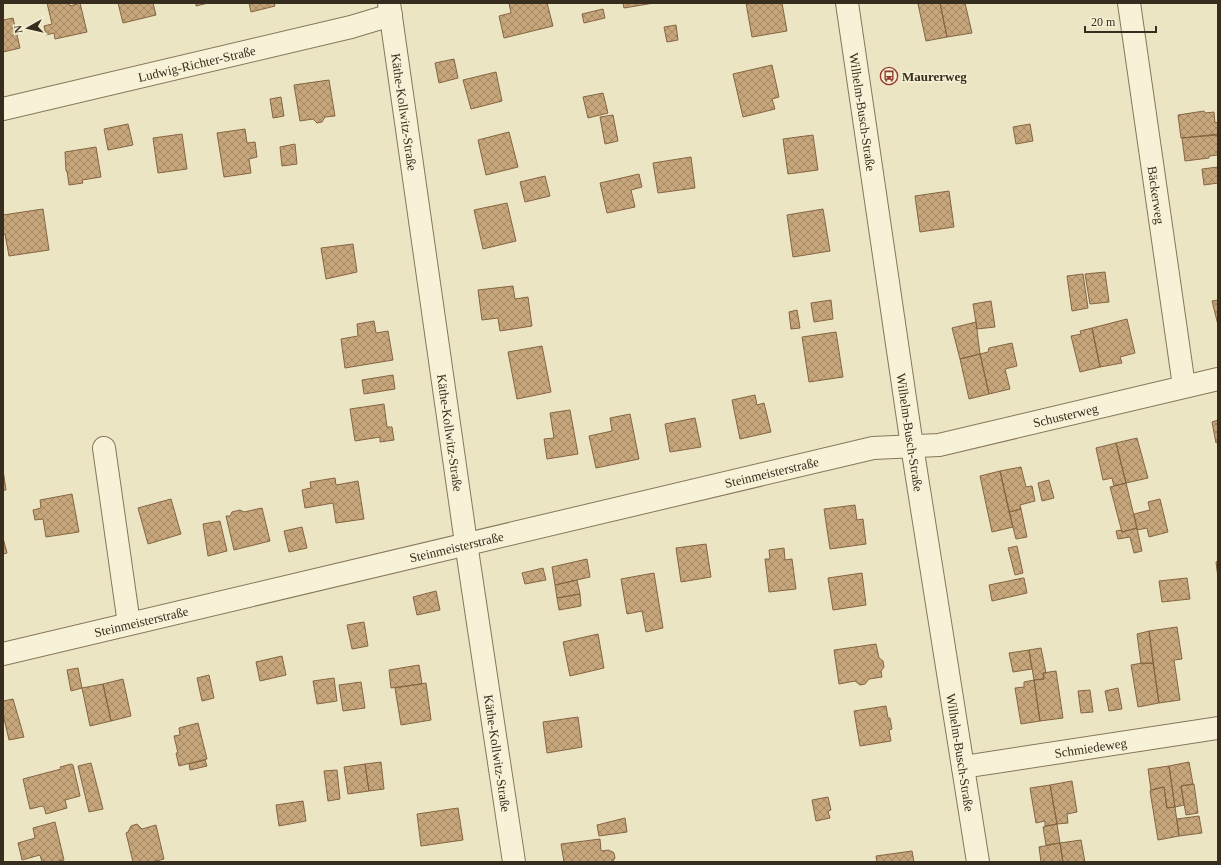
<svg xmlns="http://www.w3.org/2000/svg" width="1221" height="865" font-family="'Times New Roman',serif">
<style>
.building{fill:url(#building-cross-hatch);stroke:#846542}
.lines{fill:none;stroke-linecap:round;stroke-linejoin:round}
.minor-casing{stroke:#86775b;stroke-width:24}
.minor{stroke:#f7f2d7;stroke-width:22}
.labels{text-anchor:middle;dominant-baseline:central;stroke-width:3;stroke-linejoin:round;paint-order:stroke}
.street-label{font-size:13px;fill:#362d1f;stroke:#f4efd3}
.poi-label{font-size:13px;font-weight:bold;fill:#362d1f;stroke:#f4efd3;text-anchor:start}
</style>
<defs>
<pattern id="building-cross-hatch" width="8" height="8" patternUnits="userSpaceOnUse"><rect width="8" height="8" fill="#c8a67c"/><path d="M0 0l8 8M0 8l8-8" fill="none" stroke="#a38865"/></pattern>
</defs>
<rect width="100%" height="100%" fill="#ece5c4"/>
<path class="building" d="M47,3h22l1,3 10,-3 7,29 -32,7 -1,-6 -8,2 -2,-9 8,-2z
M118,3h35l3,12 -33,8z
M196,3h12l-12,3z
M249,3h25l1,3 -24,6z
M509,3h38l6,23 -49,12 -5,-22 12,-3z
M623,3h31l-30,5z
M746,3h36l5,28 -35,6z
M923,3h17l7,34 -21,4 -8,-37z
M940,3h25l7,30 -25,4z
M603,9l2,9 -21,5 -2,-9z
M13,18l7,30 -17,4v-32z
M676,25l2,15 -11,2 -3,-15z
M454,59l4,19 -19,5 -4,-20z
M772,65l7,32 -7,2 3,10 -32,8 -10,-43z
M496,72l6,29 -31,8 -8,-29z
M329,80l6,36 -10,1 -3,5 -5,1 -4,-4 -13,2 -6,-36z
M603,93l5,20 -20,5 -5,-21z
M281,97l3,19 -11,2 -3,-19z
M1204,111l1,2 9,-1 1,11 3,-1v13l-37,3 -3,-23z
M613,115l5,26 -13,3 -5,-27z
M128,124l5,21 -25,5 -4,-21z
M1030,124l3,17 -17,3 -3,-17z
M245,129l2,14 8,-1 2,15 -8,2 2,14 -27,4 -7,-44z
M509,132l9,35 -32,8 -8,-35z
M182,134l5,35 -29,4 -5,-35z
M1218,134v21l-9,1v2l-24,3 -3,-23z
M813,135l5,35 -30,4 -5,-35z
M295,144l2,20 -15,2 -2,-19z
M96,147l5,30 -19,3 1,3 -14,2 -2,-14h-1l-1,-19z
M691,157l4,31 -37,5 -5,-30z
M1218,167v16l-14,2 -2,-16z
M639,174l3,13 -11,3 4,17 -28,6 -7,-30z
M545,176l5,20 -25,6 -5,-20z
M949,191l5,36 -34,5 -5,-36z
M507,203l9,38 -33,8 -9,-39z
M43,209l6,41 -40,6 -4,-22 -2,1v-20z
M823,209l7,42 -37,6 -6,-42z
M353,244l4,28 -31,7 -5,-31z
M1105,272l4,30 -19,2 -5,-30z
M1083,274l5,34 -16,3 -5,-35z
M513,286l2,13 13,-2 4,29 -32,5 -2,-13 -16,2 -4,-30z
M831,300l2,19 -19,3 -3,-19z
M1218,300v25l-6,-24z
M991,301l4,26 -18,2 -4,-25z
M797,310l3,18 -9,1 -2,-17z
M1127,319l8,34 -15,4 2,6 -22,4 -8,-39z
M374,321l2,12 12,-2 5,29 -48,8 -4,-29 17,-3 -1,-12z
M976,322l4,32 -20,5 -8,-31z
M1092,328l8,39 -20,5 -9,-36 10,-2 -1,-3z
M836,332l7,45 -34,5 -7,-45z
M1012,343l5,23 -12,3 5,20 -21,5 -9,-40 8,-2 1,-4z
M542,346l9,46 -34,7 -9,-47z
M980,354l9,40 -20,5 -9,-40z
M393,375l2,14 -31,5 -2,-14z
M755,395l2,10 7,-2 7,29 -31,7 -8,-39z
M384,404l3,23h5l2,13 -14,2v-5l-25,4 -5,-32z
M570,410l8,44 -31,5 -3,-20 10,-1 -4,-25z
M630,414l9,45 -43,9 -7,-32 23,-5 -2,-13z
M695,418l6,29 -31,5 -5,-28z
M1218,420v22l-2,1 -4,-21z
M1137,438l11,40 -22,5 -10,-40z
M1116,443l10,40 -12,3 -2,-8 -9,2 -7,-32z
M1021,467l5,20 6,-1 3,15 -15,4 1,4 -12,3 -9,-41z
M3,470l3,20h-3z
M1000,471l13,56 -21,5 -12,-56z
M335,478l1,7 22,-4 6,38 -28,4 -3,-20 -28,5 -3,-18 9,-2 -1,-6z
M1049,480l5,18 -12,3 -4,-18z
M1126,483l11,45 -15,4 -12,-45z
M72,494l7,38 -33,5 -3,-18 -8,1 -2,-10 8,-2 -1,-8z
M171,499l10,35 -33,10 -10,-36z
M1160,499l8,33 -19,5 -2,-9 -10,2 -3,-16 16,-4 -2,-8z
M855,505l2,15 6,-1 3,25 -36,5 -6,-40z
M262,508l8,33 -36,9 -8,-34h4l2,-4 8,-2 4,2z
M1021,509l6,28 -11,2 -7,-27z
M220,521l7,30 -19,5 -5,-32z
M302,527l5,21 -18,4 -5,-21z
M1137,528l5,23 -8,2 -4,-16 -12,2 -2,-8 5,-1 1,2z
M3,538l4,15 -4,1z
M706,544l5,33 -30,5 -5,-34z
M1017,546l6,27 -8,2 -7,-27z
M784,548l1,12 7,-1 4,30 -27,3 -4,-33h5l-1,-9z
M587,559l3,18 -35,8 -3,-18z
M1218,561v17l-2,-16z
M543,568l3,12 -21,4 -3,-11z
M654,573l9,55 -17,4 -4,-21 -15,3 -6,-35z
M862,573l4,32 -33,5 -5,-32z
M1023,578h1l3,15 -35,8 -3,-16z
M1187,578l3,21 -28,3 -3,-21z
M577,580l3,14 -23,4 -2,-13z
M436,591l4,19 -23,5 -4,-18z
M580,594l1,12 -22,4 -2,-12z
M364,622l4,24 -16,3 -5,-24z
M1177,627l5,32 -8,1 6,40 -21,3 -10,-72z
M1149,631l4,32 -12,1 -4,-30z
M598,634l6,34 -34,8 -7,-34z
M876,644l3,14 4,3 1,6 -3,4 1,6 -13,2 -4,5 -5,1 -5,-4 -16,3 -5,-34z
M1041,648l5,25h-3l1,6 -10,1 -5,-30z
M1029,650l3,19 -19,3 -4,-19z
M282,656l4,19 -26,6 -4,-19z
M1142,663h11l6,40 -21,4 -7,-42z
M419,665l3,19 -31,4 -2,-18z
M78,668l4,20 -11,3 -4,-21z
M1056,671l7,47 -23,3 -6,-41 10,-1 -1,-6z
M209,675l5,23 -12,3 -5,-23z
M334,678l3,23 -20,3 -4,-23z
M123,679l8,37 -20,5 -8,-37z
M1034,680l6,41 -19,3 -6,-36 9,-1v-5z
M361,682l4,26 -22,3 -4,-26z
M426,683l5,37 -30,5 -6,-37z
M103,684l8,37 -21,5 -8,-38z
M1118,688l4,21 -13,2 -4,-20z
M1090,690l3,22 -12,1 -3,-22z
M13,699l11,38 -15,3 -6,-26v-13z
M886,706l2,12h2l2,11 -3,1 2,11 -31,5 -6,-35z
M578,717l4,30 -35,6 -4,-31z
M198,723l9,36 -28,7 -3,-13h2l-4,-17 6,-1 -1,-7z
M205,760l2,6 -17,4 -1,-6z
M381,762l3,27 -15,2 -4,-27z
M1189,762l4,22 -12,2 3,19 -9,2 -6,-41z
M91,763l12,46 -14,3 -11,-46z
M71,764l2,1 7,31 -15,4 2,8 -21,6 -2,-7 -2,-1 -12,3 -7,-30 38,-10 -1,-2z
M365,764l4,27 -21,3 -4,-27z
M1169,766l6,41 -8,1 -3,-21 -13,3 -3,-21z
M337,770l3,29 -12,2 -4,-30z
M1072,781l5,31 -10,2 1,9 -11,1 -7,-39z
M1194,784l4,29 -12,2 -5,-29z
M1050,785l7,39 -12,2v-5l-9,2 -6,-35z
M1164,787l3,21 8,-1 4,29 -21,4 -8,-49 1,-1z
M828,797l3,13 -3,1 2,7 -14,3 -4,-21z
M303,801l3,20 -27,5 -3,-21z
M458,808l5,32 -42,6 -4,-32z
M1199,816l3,17 -23,3 -2,-17z
M625,818l2,14 -28,4 -2,-11z
M55,822l9,38 -9,2h-13l-2,-7 -18,5 -4,-17 17,-5 -2,-10z
M137,824l5,5 14,-4 8,34 -12,3h-19l-7,-29 2,-1 3,-6z
M1057,824l3,19 -14,2 -3,-18z
M600,839l1,12 8,-1v1h2l3,2 1,5 -2,3 -3,1h-46l-3,-18z
M1081,840l4,22h-22l-3,-19z
M1060,843l3,19h-22l-2,-15z
M912,851l2,11h-37l-1,-6z"/>
<g class="lines">
<defs>
<g id="minor">
<path id="s1" d="M389,3l77,540 48,319"/>
<path id="s2" d="M847,3l65,443 66,416"/>
<path id="s3" d="M1129,3l55,383"/>
<path id="s4" d="M3,109l348,-82 40,-12"/>
<path d="M104,448l25,176"/>
<path id="s5" d="M3,654l870,-206 66,-3 279,-66"/>
<path id="s6" d="M963,767l255,-39"/>
</g>
</defs>
<use href="#minor" class="minor-casing"/>
<use href="#minor" class="minor"/>
</g>
<defs>
<symbol id="bus-ring" viewBox="-11 -11 22 22"><circle r="9.5" fill="#f4efd3" stroke="#923b2e" stroke-width="1.5"/><path d="M-5-6H5V4H4V6H2V4H-2V6H-4V4H-5ZM-3.5-4V0h7V-4ZM-3.5 1.2v1.5H-2V1.2ZM2 1.2v1.5H3.5V1.2Z" fill="#923b2e"/></symbol>
</defs>
<g fill-rule="evenodd">
<use href="#bus-ring" x="879" y="66" width="20" height="20"/>
</g>
<g class="labels">
<g class="street-label">
<text stroke="none"><textPath href="#s4" startOffset="199">Ludwig-Richter-Straße</textPath></text>
<text stroke="none"><textPath href="#s1" startOffset="110">Käthe-Kollwitz-Straße</textPath></text>
<text stroke="none"><textPath href="#s2" startOffset="110">Wilhelm-Busch-Straße</textPath></text>
<text stroke="none"><textPath href="#s3" startOffset="194">Bäckerweg</textPath></text>
<text stroke="none"><textPath href="#s5" startOffset="1090">Schusterweg</textPath></text>
<text stroke="none"><textPath href="#s1" startOffset="434">Käthe-Kollwitz-Straße</textPath></text>
<text stroke="none"><textPath href="#s2" startOffset="434">Wilhelm-Busch-Straße</textPath></text>
<text stroke="none"><textPath href="#s5" startOffset="790">Steinmeisterstraße</textPath></text>
<text stroke="none"><textPath href="#s5" startOffset="466">Steinmeisterstraße</textPath></text>
<text stroke="none"><textPath href="#s5" startOffset="142">Steinmeisterstraße</textPath></text>
<text stroke="none"><textPath href="#s6" startOffset="129">Schmiedeweg</textPath></text>
<text stroke="none"><textPath href="#s1" startOffset="758">Käthe-Kollwitz-Straße</textPath></text>
<text stroke="none"><textPath href="#s2" startOffset="758">Wilhelm-Busch-Straße</textPath></text>
</g>
<g class="poi-label">
<text x="902" y="76">Maurerweg</text>
</g>
</g>
<rect width="1221" height="865" fill="none" stroke="#362d1f" stroke-width="8"/>
<g transform="translate(28 28) rotate(262)" stroke="#f4efd3" stroke-width="3" paint-order="stroke">
<path d="M0-3L7 15L0 10L-7 15Z" fill="#362d1f"/>
<text y="-6" font-size="11" font-weight="bold" text-anchor="middle" fill="#362d1f">N</text>
</g>
<path d="M1085 26v6h71v-6" fill="none" stroke="#362d1f" stroke-width="2"/>
<text x="1091" y="26" font-size="12" fill="#362d1f" stroke="#f4efd3" stroke-width="3" paint-order="stroke">20 m</text>
</svg>
